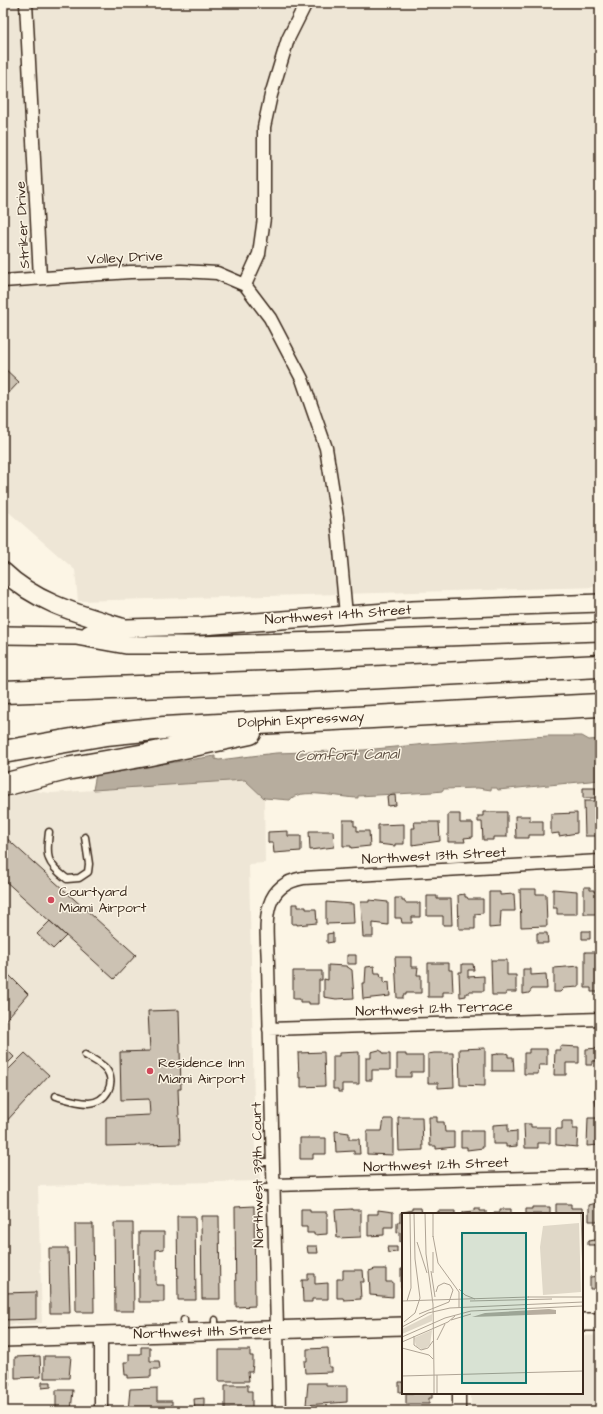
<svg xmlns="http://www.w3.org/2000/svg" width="603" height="1414" font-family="'Architects Daughter',sans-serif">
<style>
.built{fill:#eee6d6}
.water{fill:#b7ad9e;stroke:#85796b}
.building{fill:#ccc2b3;stroke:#3b2a1e}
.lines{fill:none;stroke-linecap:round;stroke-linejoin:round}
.lane-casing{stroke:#3b2a1e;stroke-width:9}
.street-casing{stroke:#3b2a1e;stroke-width:15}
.secondary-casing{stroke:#3b2a1e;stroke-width:20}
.highway-casing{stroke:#3b2a1e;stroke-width:25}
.lane{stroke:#fcf5e5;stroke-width:6}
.street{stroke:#fcf5e5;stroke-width:12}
.secondary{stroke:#fcf5e5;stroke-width:17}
.highway{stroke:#fcf5e5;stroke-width:22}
.poi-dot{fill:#d1495b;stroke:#fcf5e5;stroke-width:1.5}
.labels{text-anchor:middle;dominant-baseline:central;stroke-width:3;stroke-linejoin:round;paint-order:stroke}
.street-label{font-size:14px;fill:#3b2a1e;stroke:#fcf5e5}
.poi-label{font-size:14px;fill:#3b2a1e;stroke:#fcf5e5;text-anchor:start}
.water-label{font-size:15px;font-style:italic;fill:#605144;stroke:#fcf5e5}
.inset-road{fill:none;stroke:#afa495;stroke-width:1}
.view{fill:#0f766e;fill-opacity:0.15;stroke:#0f766e;stroke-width:2}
.inset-edge{fill:none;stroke:#3b2a1e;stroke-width:2}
</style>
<rect width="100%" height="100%" fill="#fcf5e5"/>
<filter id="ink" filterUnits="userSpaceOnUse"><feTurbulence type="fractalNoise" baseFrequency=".025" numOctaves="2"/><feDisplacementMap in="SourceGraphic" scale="8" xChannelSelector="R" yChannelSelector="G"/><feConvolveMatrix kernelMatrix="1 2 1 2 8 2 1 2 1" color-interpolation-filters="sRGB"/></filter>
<g filter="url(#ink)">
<path class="built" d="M3,3h597v584l-522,14 -3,-31 -72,-63z
M238,780h7l19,18 1,65 -16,1 6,289h3l2,28 -222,5 4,137 -39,2v-527l31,-7 17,2z
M600,1335v76h-129v-18h111v-57z"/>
<path class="water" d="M548,736h34l7,4 11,-1v41l-92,9 -10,1 -1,-2h-6v2l-13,-2 -35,1 -1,2 -9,1 -75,4v2c-16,0 -60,-11 -68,2l-26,-2 -19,-18 -152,10 3,-16 119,-18v3l4,1 57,-7 88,-3 63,-6z"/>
<path class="building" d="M3,367l16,15 -16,17z
M583,788h13v10h-13z
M395,795l1,10 -8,1 -1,-10z
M584,801h16v35h-15z
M483,812h24v25h-14v3h-10l-1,-18h-4v-6h5z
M577,813v20l-18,3v-3l-8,1v-20z
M448,814h12v9h13v14l-9,1 1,4h-17z
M515,816h15v5h13v14h-14v3h-13z
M343,820h11v6h3v5h12l1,15 -19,2v-2h-8z
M414,822h25l1,19 -28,4v-17h3z
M404,824v20h-9v2l-17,-2v-19z
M288,831v5h13v15l-27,2 -1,-10h-5v-11z
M309,831h24l1,16 -24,3z
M3,835l133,120 -22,24 -111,-100z
M584,887h6v3h4v2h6v14h-3v8h-13z
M520,889h16v5h10l1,32 -26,1z
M553,889l24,2v23h-20v-6h-4z
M489,892h11v3l14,-1 1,17h-14l-1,16 -11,1z
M465,894v3h2l1,2h15v14l-8,1v15h-16l-1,-34z
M427,896h10v3h14l1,26h-9v-9h-16z
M395,898h7v3h3v2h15v14h-8v6h-10l-1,-5h-6z
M369,900l19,2v23l-15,-2v14h-10l-2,-35h8z
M326,902l27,2 1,19 -28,1z
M292,904h6v3h8v2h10l1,14 -20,2v-1h-5z
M50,921l16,15 -13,13 -16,-15z
M582,931h8v8h-8z
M333,933v9l-6,1v-9z
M537,933h10l1,10h-11z
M585,952h12v8h3v32h-9v-4h-6z
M347,955h9v9h-9z
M395,957h16v10h7l-1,8h4v18h-15v2h-3v3h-6z
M491,960h16v15h9v17h-10v3h-14z
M428,963h21v7h3l1,22h-10v5h-15z
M462,964h11l1,6h-6v7l16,-1v15h-15v2h-3v3l-6,1 -1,-25h3z
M328,965l18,1 6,4 2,28 -18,1 -12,-2v-18l4,1z
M374,966l1,7h5l1,4h3v6l5,-1 1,14 -27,3 -1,-16h3l1,-16z
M579,966v21l-15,1 -4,4h-6v-24z
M523,969h8v6l15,-1 1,15h-15l-3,4 -6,1z
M4,970l24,24 -25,29v-52z
M293,971h29v9h-3v24h-10v-2h-9v-3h-7z
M179,1010l2,79h-3l2,55 -74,2v-29l44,-2 -1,-16 -28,1 -1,-48 30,-1 -2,-40z
M599,1045l1,16h-8v4h-6v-16l13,-1z
M3,1046l11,11 -11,11z
M560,1046l19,1v16h-13v12h-12l1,-25h5z
M485,1048v38l-25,-1 -1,-36z
M529,1049h18v16h-8l-1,9h-14v-21h5z
M379,1050l4,2v2h7v16h-18v10h-6v-22h5v-6z
M324,1052l1,34 -24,1v-9h-2l-1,-25z
M359,1052v32h-17v8h-4v-3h-5v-33h6v-3z
M25,1053l24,22 -46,50v-50z
M434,1053h19l1,34 -16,1v-5h-10v-29z
M498,1053h7l3,1v3h5l1,14h-22v-16l6,-1z
M397,1054h9v2h17v16h-12v5h-14z
M595,1088h5v6l-4,1z
M595,1100h5v6h-4z
M398,1117h24l1,33 -24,1z
M429,1117h8v5h7l1,10h9v15l-18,2v-3h-6z
M588,1118h11l1,30v-3l-13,1z
M384,1119h9v36l-26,-1v-23h15z
M562,1121h11v8h5l-1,18 -21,-2v-16h6z
M508,1124v8l9,-1v15l-11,1v-3h-13v-19z
M524,1124h7v3h19v16h-12v5h-13z
M335,1131l14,2v6h10l1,15h-6v-3l-18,1z
M461,1131h22v17l-16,2v-3h-6z
M300,1138h26v16h-13v5h-13z
M600,1202v19h-11v-16z
M556,1204h15v4h11l1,16 -1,-10h-26z
M254,1206l1,100 -19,1 -1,-100z
M532,1207h18v7h-24v-5h6z
M412,1208h9l1,6h-19v28h-3v-10l-3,1v-11h3v-9l12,-3z
M475,1208h5v3h6v3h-23v-2l12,-1z
M301,1209h9v3h17v22l-13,1v-2h-7v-6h-6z
M352,1209v1h9v27l-24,1 -2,-28z
M500,1209h11v5h5h-22v-2h6z
M378,1210l15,2v15h-9v8l-16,1v-22h10z
M438,1211h17v3h-24l7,-1z
M177,1216h18l1,84h-18z
M201,1216h18l1,83h-18z
M114,1223h19l1,88h-19z
M75,1224h18l1,88h-18z
M139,1232h25v17l-8,1v35h8v17h-25z
M595,1240h5v5h-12v-4z
M307,1246h10l1,7h-10z
M387,1247h10v5l-9,1z
M49,1248h19l2,65h-20z
M3,1250l1,43 32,-1v27l-33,1z
M375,1269h11v13h7v15l-23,-2 -1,-24z
M401,1269h2v18h-2z
M343,1270h20l1,12h-4l1,17 -17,1 -1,-2h-6v-19h6z
M308,1274h7v10l13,-1v16h-16v3h-9l-1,-22h6z
M600,1276v16h-4v-3h-6v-12z
M141,1347h9v14h9l1,8h-9v8l-23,1v-3h-3l-1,-13h4l1,-2v-6h12z
M328,1348l1,19h3v5l-27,1 -1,-12h3v-12z
M219,1350h31v6h3v8l-1,8h-4l1,9h-30z
M40,1356l1,21 -26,1v-21z
M44,1356h27l-2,22h-25z
M3,1369h6v17h-6z
M42,1382h9v5l-9,1z
M399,1382h4v10h-4z
M308,1383h18v3h21v16l-41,3z
M225,1385h23v6h4v18l-27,1z
M157,1388v13h15v10h-44l2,-22z
M56,1390h17l-2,21h-15z
M406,1393h26v5h-3v6h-23z
M204,1398v13h-9l-1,-12z"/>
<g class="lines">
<defs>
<path id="lane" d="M49,832c-3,25 -3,31 18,47l12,-1 9,-6 1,-8 -4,-27
M56,1096c10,3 22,7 33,7 17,-1 28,-20 17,-34 -5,-6 -14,-10 -21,-14
M259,1162h14
M264,1188h10
M184,1320v12
M215,1320v11"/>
<path id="street" d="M26,3l14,275
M306,3l-18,36 -17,56 -7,32v91l-5,36 -14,31 25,33 32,61 24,69 11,69 9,98
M3,281l127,-9 51,-1 36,2 28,12
M269,1029l331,-10
M274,1185l326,-9
M101,1335v76
M459,1393v18
M279,1411l-11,-447c-1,-36 -10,-78 35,-86l297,-17"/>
<path id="secondary" d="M3,571c33,32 76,43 119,56
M89,634l37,-6 77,-2 209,-16 188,-7
M3,635l73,1 50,9h72l402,-13
M582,1322h18
M3,1338l400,-12"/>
<path id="highway" d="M3,692l302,-11 295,-15
M3,752l103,-18 58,-6 436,-23
M3,785l63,-16 80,-14 104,-22"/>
</defs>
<use href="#lane" class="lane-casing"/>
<use href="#street" class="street-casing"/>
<use href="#secondary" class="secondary-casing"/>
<use href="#highway" class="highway-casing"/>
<use href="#lane" class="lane"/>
<use href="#street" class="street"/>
<use href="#secondary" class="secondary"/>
<use href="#highway" class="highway"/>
</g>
</g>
<g class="poi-dot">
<circle cx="51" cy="900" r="4"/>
<circle cx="150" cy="1071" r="4"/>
</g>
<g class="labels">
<g class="street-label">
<text transform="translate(23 225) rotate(-93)">Striker Drive</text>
<text transform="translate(125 258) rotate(-3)">Volley Drive</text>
<text transform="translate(338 615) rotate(-4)">Northwest 14th Street</text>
<text transform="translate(301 720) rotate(-3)">Dolphin Expressway</text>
<text transform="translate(434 856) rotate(-3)">Northwest 13th Street</text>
<text transform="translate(434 1009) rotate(-2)">Northwest 12th Terrace</text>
<text transform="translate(436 1165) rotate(-2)">Northwest 12th Street</text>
<text transform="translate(258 1175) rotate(-91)">Northwest 39th Court</text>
<text transform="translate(203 1332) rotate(-2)">Northwest 11th Street</text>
</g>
<g class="poi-label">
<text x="59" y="892">Courtyard<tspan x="59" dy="16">Miami Airport</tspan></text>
<text x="158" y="1063">Residence Inn<tspan x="158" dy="16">Miami Airport</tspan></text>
</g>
<g class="water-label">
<text transform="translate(347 755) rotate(-1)">Comfort Canal</text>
</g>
</g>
<g transform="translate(402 1213)">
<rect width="181" height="181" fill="#fcf5e5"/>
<path d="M177,10l2,69 -38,3 -3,-48 3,-21zM30,101v7l-30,13v-5zM30,117l-2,15 -7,5 -7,-4 -2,-8z" fill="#e0d8c8"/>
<path d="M147,96l7,1v4l-84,3 13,-4z" fill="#b7ad9e"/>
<path class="inset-road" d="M23,0l1,41 7,50 1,71M31,0v24M179,0l2,61M31,23l5,27 21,29v16M15,29l10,31M31,39v21M29,58l4,26M57,76l6,6 10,4M126,84h55M31,87l96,-3M0,88l30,-1M5,88l4,-13 -1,-75M68,88l82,-2M17,101l30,-12 4,-12 -3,-5 -6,-2 -6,3 -2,6M49,107l20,-6M2,109l11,-9 5,-15 -5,-39 -1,-46M0,114l26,-14 22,-5 133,-6M12,123v9l7,5 7,-2 5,-7M0,124l43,-19 26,-7 112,-5M35,127l8,-16M0,129l46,-20 7,-6M0,135l27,7 4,4M32,162v19M35,162v19M0,163l181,-5"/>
<path class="view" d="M60,20h64v150h-64z"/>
<rect width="181" height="181" class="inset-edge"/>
</g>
<rect width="603" height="1414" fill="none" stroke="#fcf5e5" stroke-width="16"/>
<rect x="8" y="8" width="587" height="1398" fill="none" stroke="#3b2a1e" stroke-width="1.5" filter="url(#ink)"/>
</svg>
